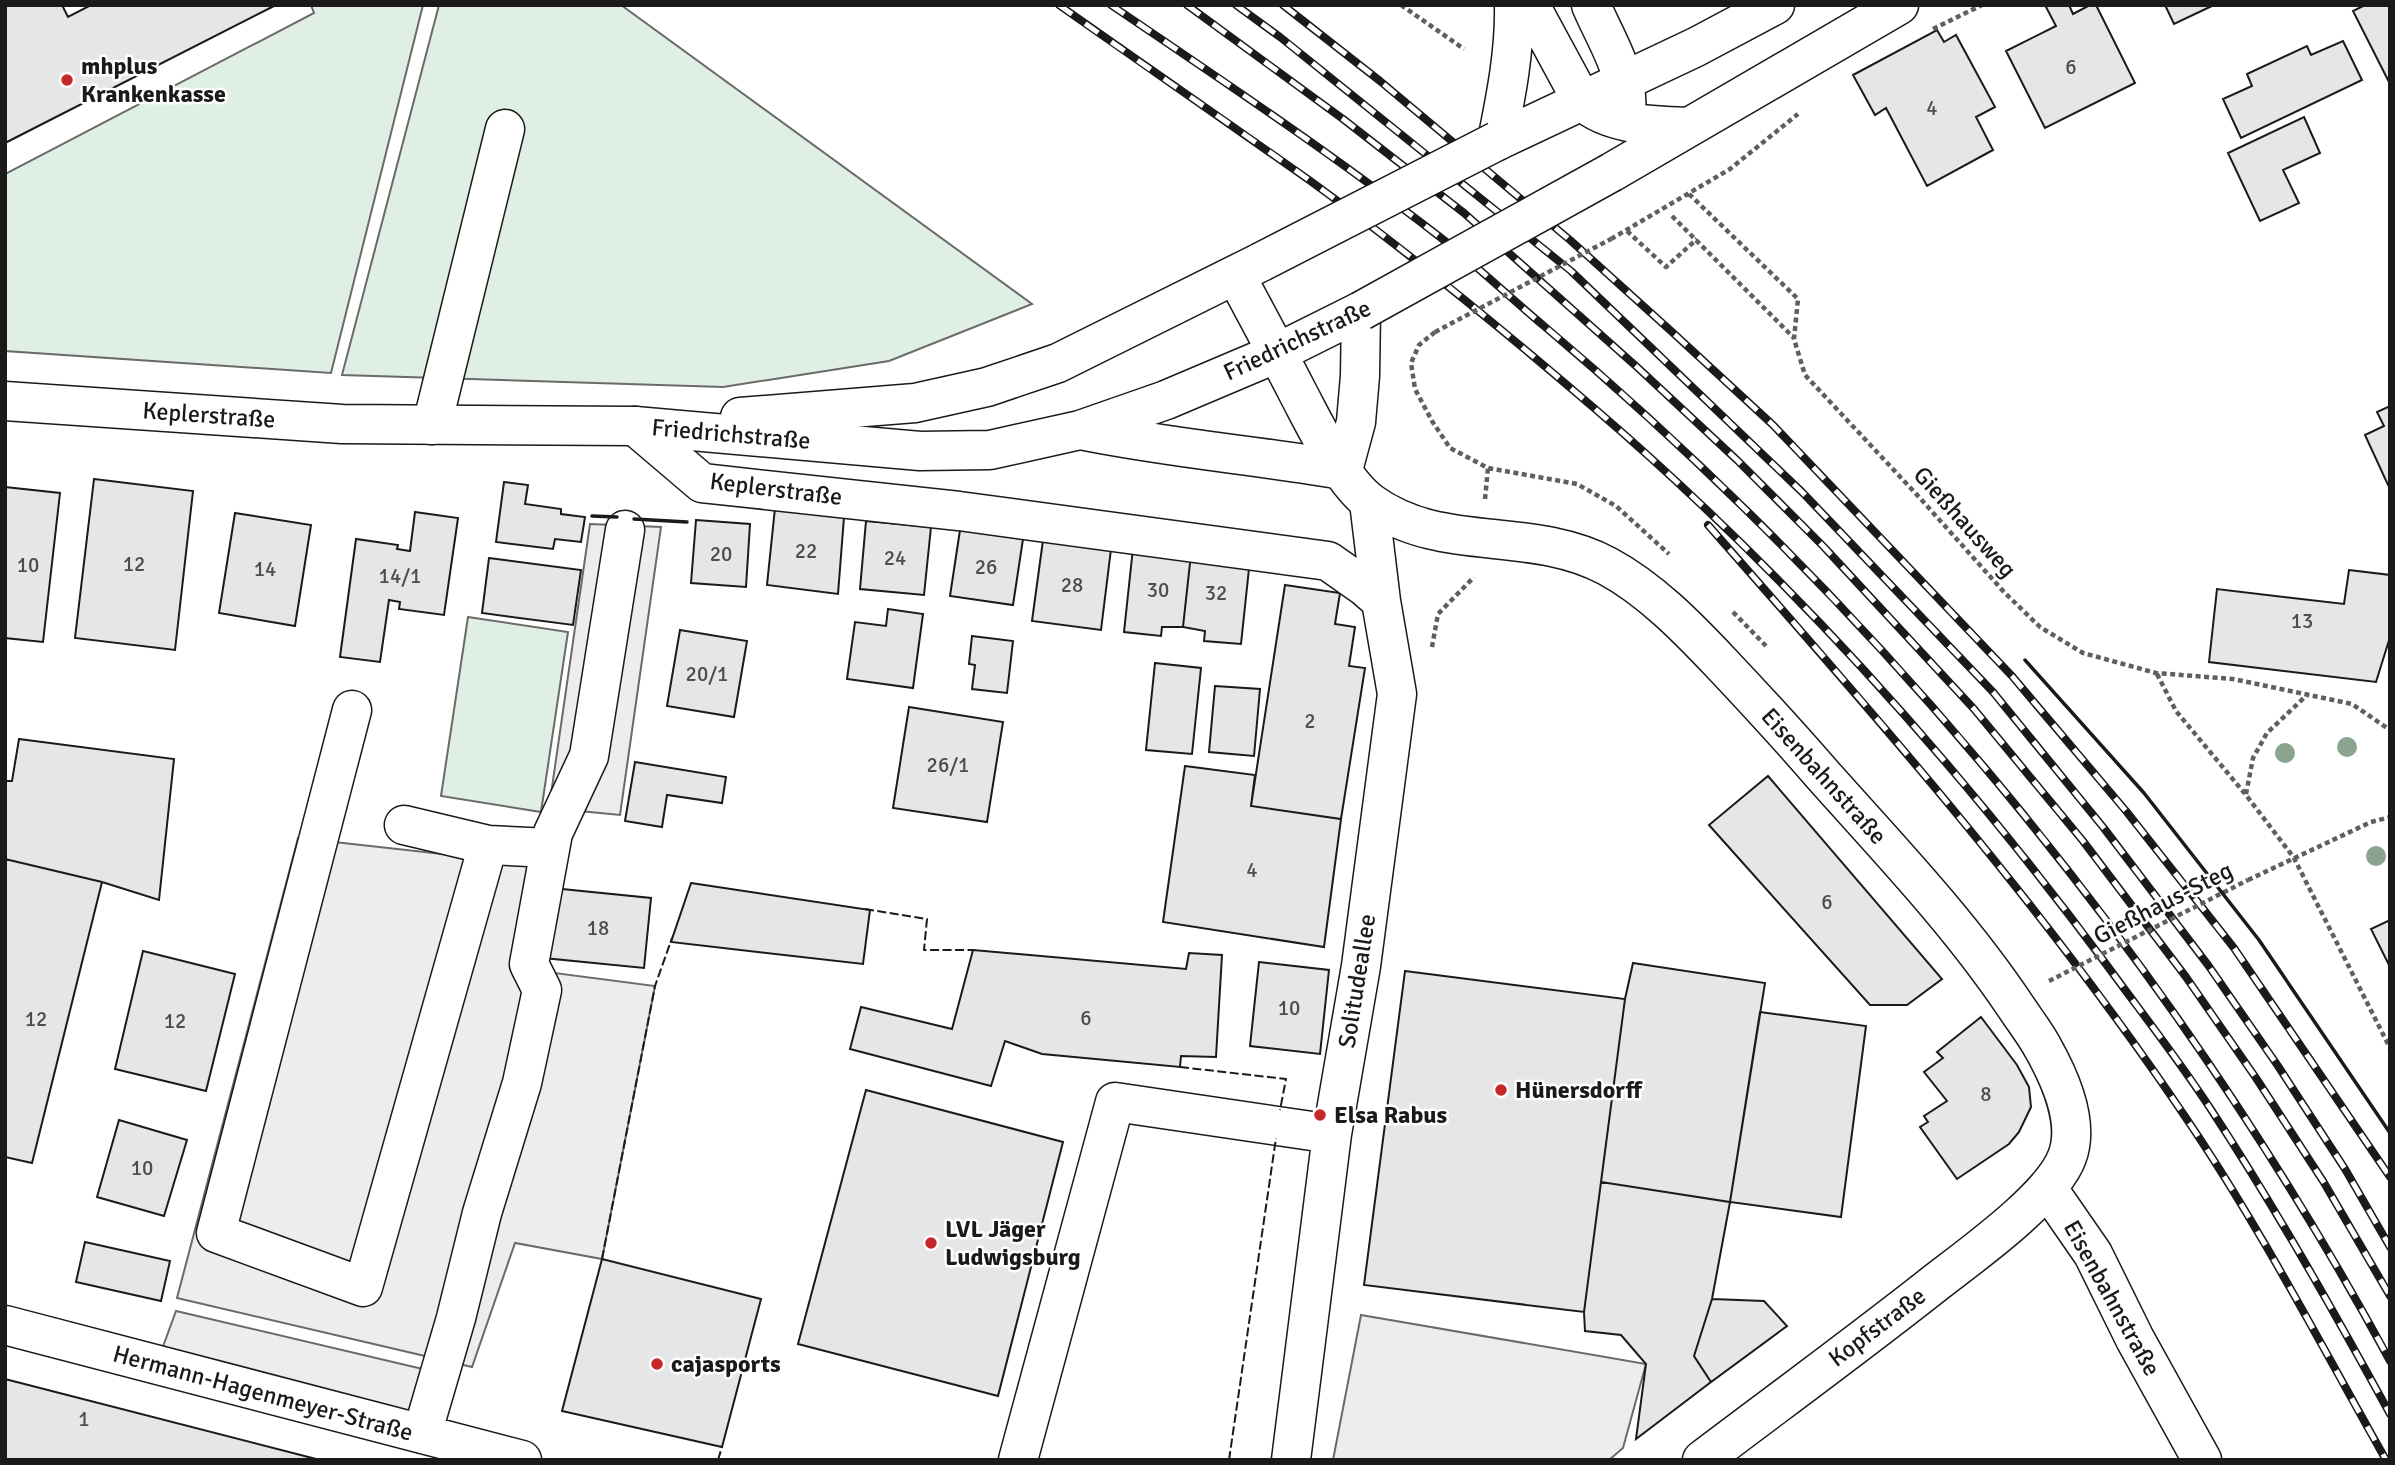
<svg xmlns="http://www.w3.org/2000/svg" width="2395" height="1465" font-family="Signika,sans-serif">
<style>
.green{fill:#e0efe3;stroke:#6a6a6a;stroke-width:2}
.parking{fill:#ededed;stroke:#6a6a6a;stroke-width:2}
.building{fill:#e6e6e6;stroke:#1a1a1a;stroke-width:2}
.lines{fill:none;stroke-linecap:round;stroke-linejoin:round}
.minor-casing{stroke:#1a1a1a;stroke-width:41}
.major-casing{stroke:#1a1a1a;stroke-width:41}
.path{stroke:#5f5f5f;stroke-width:4.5;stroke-dasharray:5 3.5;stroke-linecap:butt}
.minor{stroke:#fff;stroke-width:38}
.major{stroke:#fff;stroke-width:38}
.rail-casing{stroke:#1a1a1a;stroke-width:8}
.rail{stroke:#fff;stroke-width:5;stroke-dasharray:16;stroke-linecap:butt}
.major-bridge-casing{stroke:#1a1a1a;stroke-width:41;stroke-linecap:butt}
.path-bridge{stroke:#5f5f5f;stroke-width:4.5;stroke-dasharray:5 3.5;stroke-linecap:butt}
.major-bridge{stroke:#fff;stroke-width:38}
.fence{stroke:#1a1a1a;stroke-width:2;stroke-dasharray:9 3.5;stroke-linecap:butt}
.wall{stroke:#1a1a1a;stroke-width:3.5}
.tree{fill:#8aa48f}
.poi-dot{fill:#c62828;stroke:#fff;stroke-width:2.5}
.labels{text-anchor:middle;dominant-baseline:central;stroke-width:5;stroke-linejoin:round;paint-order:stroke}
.number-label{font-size:21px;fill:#4d4d4d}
.poi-label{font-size:24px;font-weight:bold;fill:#1a1a1a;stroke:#fff;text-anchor:start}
.street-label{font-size:24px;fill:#1a1a1a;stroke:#fff}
</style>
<rect width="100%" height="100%" fill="#fff"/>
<path class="green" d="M311,5h112l-92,368 -326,-22v-177l309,-161z
M439,5h182l411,299 -143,57 -166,26 -381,-12z
M468,617l100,15 -27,180 -100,-16z"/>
<path class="parking" d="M590,524l71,3 -41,288 -71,-7z
M298,838l244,27 -11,105 124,16 -53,273 -87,-16 -43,124 -295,-69z
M176,1311l268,63 -13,51 -270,-73z
M1361,1315l285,49 -23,84 -14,12h-276z"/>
<path class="building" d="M5,5h57l6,12 23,-12h185l-271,138z
M2048,5h21l4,9 17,-9h6l39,78 -90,45 -39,-77 50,-25 -10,-19z
M2165,5h49l-40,19z
M2365,5h25v79l-37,-73z
M1937,30l7,12 12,-7 39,72 -19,10 17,33 -66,36 -41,-78 -11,7 -22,-40z
M2343,41l19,39 -121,58 -18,-39 29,-13 -5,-12 60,-28 4,9z
M2304,117l16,36 -37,17 16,33 -39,18 -32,-68z
M2390,406v78l-2,1 -23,-50 19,-9 -7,-14z
M94,479l99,12 -18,159 -100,-12z
M504,482l24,3 -3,19 36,5v5l24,3 -4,25 -26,-3 -2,10 -57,-7z
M5,487l55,6 -17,149 -38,-4z
M775,508l69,9 -6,77 -71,-9z
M415,512l43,6 -14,97 -45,-6 1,-7 -11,-2 -9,62 -40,-5 16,-118 42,6 -1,4 13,2z
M235,513l76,12 -16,101 -76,-13z
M696,520l54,4 -4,63 -55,-4z
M866,521l65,6 -7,68 -64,-6z
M960,530l63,9 -10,66 -63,-9z
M1043,540l68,9 -10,81 -69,-9z
M1133,548l58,6 -8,73h-21l-1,9 -37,-4z
M1191,554l59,5 -9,85 -37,-3 1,-10 -22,-4z
M489,558l92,12 -8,55 -91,-12z
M2349,570l41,5v62l-14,45 -167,-20 8,-73 127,15z
M1285,585l55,8 -5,31 20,3 -6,39 16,2 -24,151 -90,-13z
M888,609l35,5 -10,74 -66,-9 8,-57 31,4z
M680,630l67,11 -13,76 -67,-11z
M972,636l41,5 -6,52 -35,-4 3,-24 -6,-1z
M1155,663l46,5 -9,86 -46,-4z
M1215,686l45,3 -6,67 -45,-4z
M909,707l94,15 -16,100 -94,-14z
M19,739l155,20 -15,141 -57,-18 -97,-23v-78h7z
M635,762l91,15 -4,26 -55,-8 -5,32 -37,-6z
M1185,766l70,9 -4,31 90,13 -17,128 -161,-25z
M1768,776l174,203 -35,26h-37l-161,-180z
M5,859l97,23 -70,281 -27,-6z
M691,883l179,27 -7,54 -192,-22z
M552,888l99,10 -7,70 -100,-10z
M2390,920v47l-19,-38z
M973,950l213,19 3,-16 33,2 -6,102 -35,-1 -1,11 -138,-13 -37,-13 -14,45 -141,-37 11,-42 91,22z
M143,951l92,23 -29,117 -91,-22z
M1259,962l70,8 -9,84 -70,-8z
M1633,963l132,20 -35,219 -129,-20 24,-183z
M1405,971l220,28 -41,313 -220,-27z
M1760,1012l106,14 -25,191 -111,-15z
M1981,1017l36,48 12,22 2,20 -12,25 -10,12 -52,35 -37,-52 8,-5 -4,-6 23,-15 -23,-29 19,-14 -6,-6z
M866,1090l197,52 -65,254 -200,-52z
M119,1120l68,20 -23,76 -67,-19z
M1601,1182l129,20 -18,97 -18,57 17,26 -75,57 10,-75 -25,-29 -36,-4 -1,-19z
M85,1242l85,19 -9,40 -85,-19z
M602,1259l159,40 -39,148 -160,-36z
M1712,1299l52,2 23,25 -76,56 -17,-26z
M5,1379l315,81h-315z"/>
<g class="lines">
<defs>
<path id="minor" d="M1530,5l52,96c27,24 71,25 106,26
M1591,5c14,33 39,71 35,107
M1497,141c9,-45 18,-90 17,-136
M1236,276c21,39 42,78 62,117 17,32 44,89 73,110 70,51 159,22 236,63 43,23 80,61 114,97 34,36 68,73 101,111 66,74 136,147 192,230 9,14 21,29 29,44 17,30 37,75 24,109 -15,41 -97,99 -133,127 -76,60 -154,117 -232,176
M432,425l73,-296
M635,426l67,57 257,28 369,50 37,26 16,14
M352,710l-136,523 147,54 125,-442 62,3
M404,825l84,20
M2048,1189l45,65 42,85 67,121
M5,1325l517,135
M422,1434l34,-116 26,-105 40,-130 20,-93 -13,-26 24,-131 36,-77 36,-226
M1018,1460l97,-358 217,32
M1291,1460l41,-326 29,-168 36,-272 -16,-93 -12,-99"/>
<path id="major" d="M1497,141l199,-94 79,-42
M1612,172l287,-167
M5,401l337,23 293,2 285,25 70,-1 90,-20 86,-30 111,-47 84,-42 -1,65 -4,46 -13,48c-88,-15 -176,-22 -263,-40
M740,417l175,-14 72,-16 71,-24 203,-101"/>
</defs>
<use href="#minor" class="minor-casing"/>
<use href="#major" class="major-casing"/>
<path class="path" d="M1401,5l63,44
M1933,29l49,-24
M1689,194l109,105 -4,40 11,36 114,122 85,95 36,35 43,26 73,20 77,6 119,25 38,26
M1672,216l122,122
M1627,231l39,36 31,-28
M1611,239l119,-70 68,-55
M1435,332l-16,13 -8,18 4,26 17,32 18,27 38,20 89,16 39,22 53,48
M1485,499l3,-31
M1733,612l33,34
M1432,647l6,-33 36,-37
M2157,674l19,37 70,84 48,63 96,190
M2246,794l7,-36 14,-25 41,-39
M2248,880l123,-58 19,-5"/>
<use href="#minor" class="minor"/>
<use href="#major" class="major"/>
<defs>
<path id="rail" d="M1059,5c83,59 167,116 250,175 98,71 193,149 285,228 191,164 362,354 512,556 35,48 72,95 104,144 65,99 123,202 180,306
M1111,5c109,74 220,148 325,229 37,28 72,62 108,92 341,288 633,642 846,1035
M1187,5l156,114 121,94 173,154 100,93 86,86 151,163 109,132 103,136 70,101 67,103 67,115
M1236,5l44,32 291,234 231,221 191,200 110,135 105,138 70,101 67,103 45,78
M1283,5l97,76 190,159 101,91 102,94 239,251 114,135 108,137 156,229
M1708,525c168,191 336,382 478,593 74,109 135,227 200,342"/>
</defs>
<use href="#rail" class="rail-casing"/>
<use href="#rail" class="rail"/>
<defs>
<path id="major-bridge" d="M1261,262l236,-121
M1361,311l251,-139"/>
</defs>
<use href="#major-bridge" class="major-bridge-casing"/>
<path class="path-bridge" d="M1435,332l176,-93
M2049,981l199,-101"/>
<use href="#major-bridge" class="major-bridge"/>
<path class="fence" d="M865,909l62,10 -3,31h49
M1180,1067l106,12 -6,31
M602,1259l53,-273 17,-48
M718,1460l4,-13
M1229,1460l47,-322"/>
<path class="wall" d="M592,516l25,1
M634,519l53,3
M2025,660l119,133 115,147 131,193"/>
</g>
<g class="tree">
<circle cx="2347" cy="747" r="10"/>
<circle cx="2285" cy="753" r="10"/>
<circle cx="2376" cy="856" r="10"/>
</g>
<g class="poi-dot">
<circle cx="67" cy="80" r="7"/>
<circle cx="1501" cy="1090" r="7"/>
<circle cx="1320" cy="1115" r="7"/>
<circle cx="931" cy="1243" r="7"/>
<circle cx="657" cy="1364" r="7"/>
</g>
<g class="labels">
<g class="number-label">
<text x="2071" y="67">6</text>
<text x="1932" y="108">4</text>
<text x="806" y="551">22</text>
<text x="721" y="554">20</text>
<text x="895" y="558">24</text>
<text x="134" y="564">12</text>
<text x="28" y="565">10</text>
<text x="986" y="567">26</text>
<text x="265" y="569">14</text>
<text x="400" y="576">14/1</text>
<text x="1072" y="585">28</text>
<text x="1158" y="590">30</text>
<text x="1216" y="593">32</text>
<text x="2302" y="621">13</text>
<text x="707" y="674">20/1</text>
<text x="1310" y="721">2</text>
<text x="948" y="765">26/1</text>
<text x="1252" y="870">4</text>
<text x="1827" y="902">6</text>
<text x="598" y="928">18</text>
<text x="1289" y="1008">10</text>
<text x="1086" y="1018">6</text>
<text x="36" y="1019">12</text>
<text x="175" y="1021">12</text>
<text x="1986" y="1094">8</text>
<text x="142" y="1168">10</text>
<text x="84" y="1419">1</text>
</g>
<g class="poi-label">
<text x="81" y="66">mhplus<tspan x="81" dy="28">Krankenkasse</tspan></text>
<text x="1515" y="1090">Hünersdorff</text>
<text x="1334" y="1115">Elsa Rabus</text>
<text x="945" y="1229">LVL Jäger<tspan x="945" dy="28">Ludwigsburg</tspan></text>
<text x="671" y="1364">cajasports</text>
</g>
<g class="street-label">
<text transform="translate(1297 340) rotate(-25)">Friedrichstraße</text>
<text transform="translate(209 415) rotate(4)">Keplerstraße</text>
<text transform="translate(731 434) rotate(5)">Friedrichstraße</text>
<text transform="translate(776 489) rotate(7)">Keplerstraße</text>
<text transform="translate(1965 522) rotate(48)">Gießhausweg</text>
<text transform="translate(1824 776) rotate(48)">Eisenbahnstraße</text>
<text transform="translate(2163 903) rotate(-27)">Gießhaus-Steg</text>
<text transform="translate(1357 981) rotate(-81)">Solitudeallee</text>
<text transform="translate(2112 1298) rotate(61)">Eisenbahnstraße</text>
<text transform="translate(1877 1327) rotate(-37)">Kopfstraße</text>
<text transform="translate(263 1393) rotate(15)">Hermann-Hagenmeyer-Straße</text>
</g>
</g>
<rect width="2395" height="1465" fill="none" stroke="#1a1a1a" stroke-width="14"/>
</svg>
